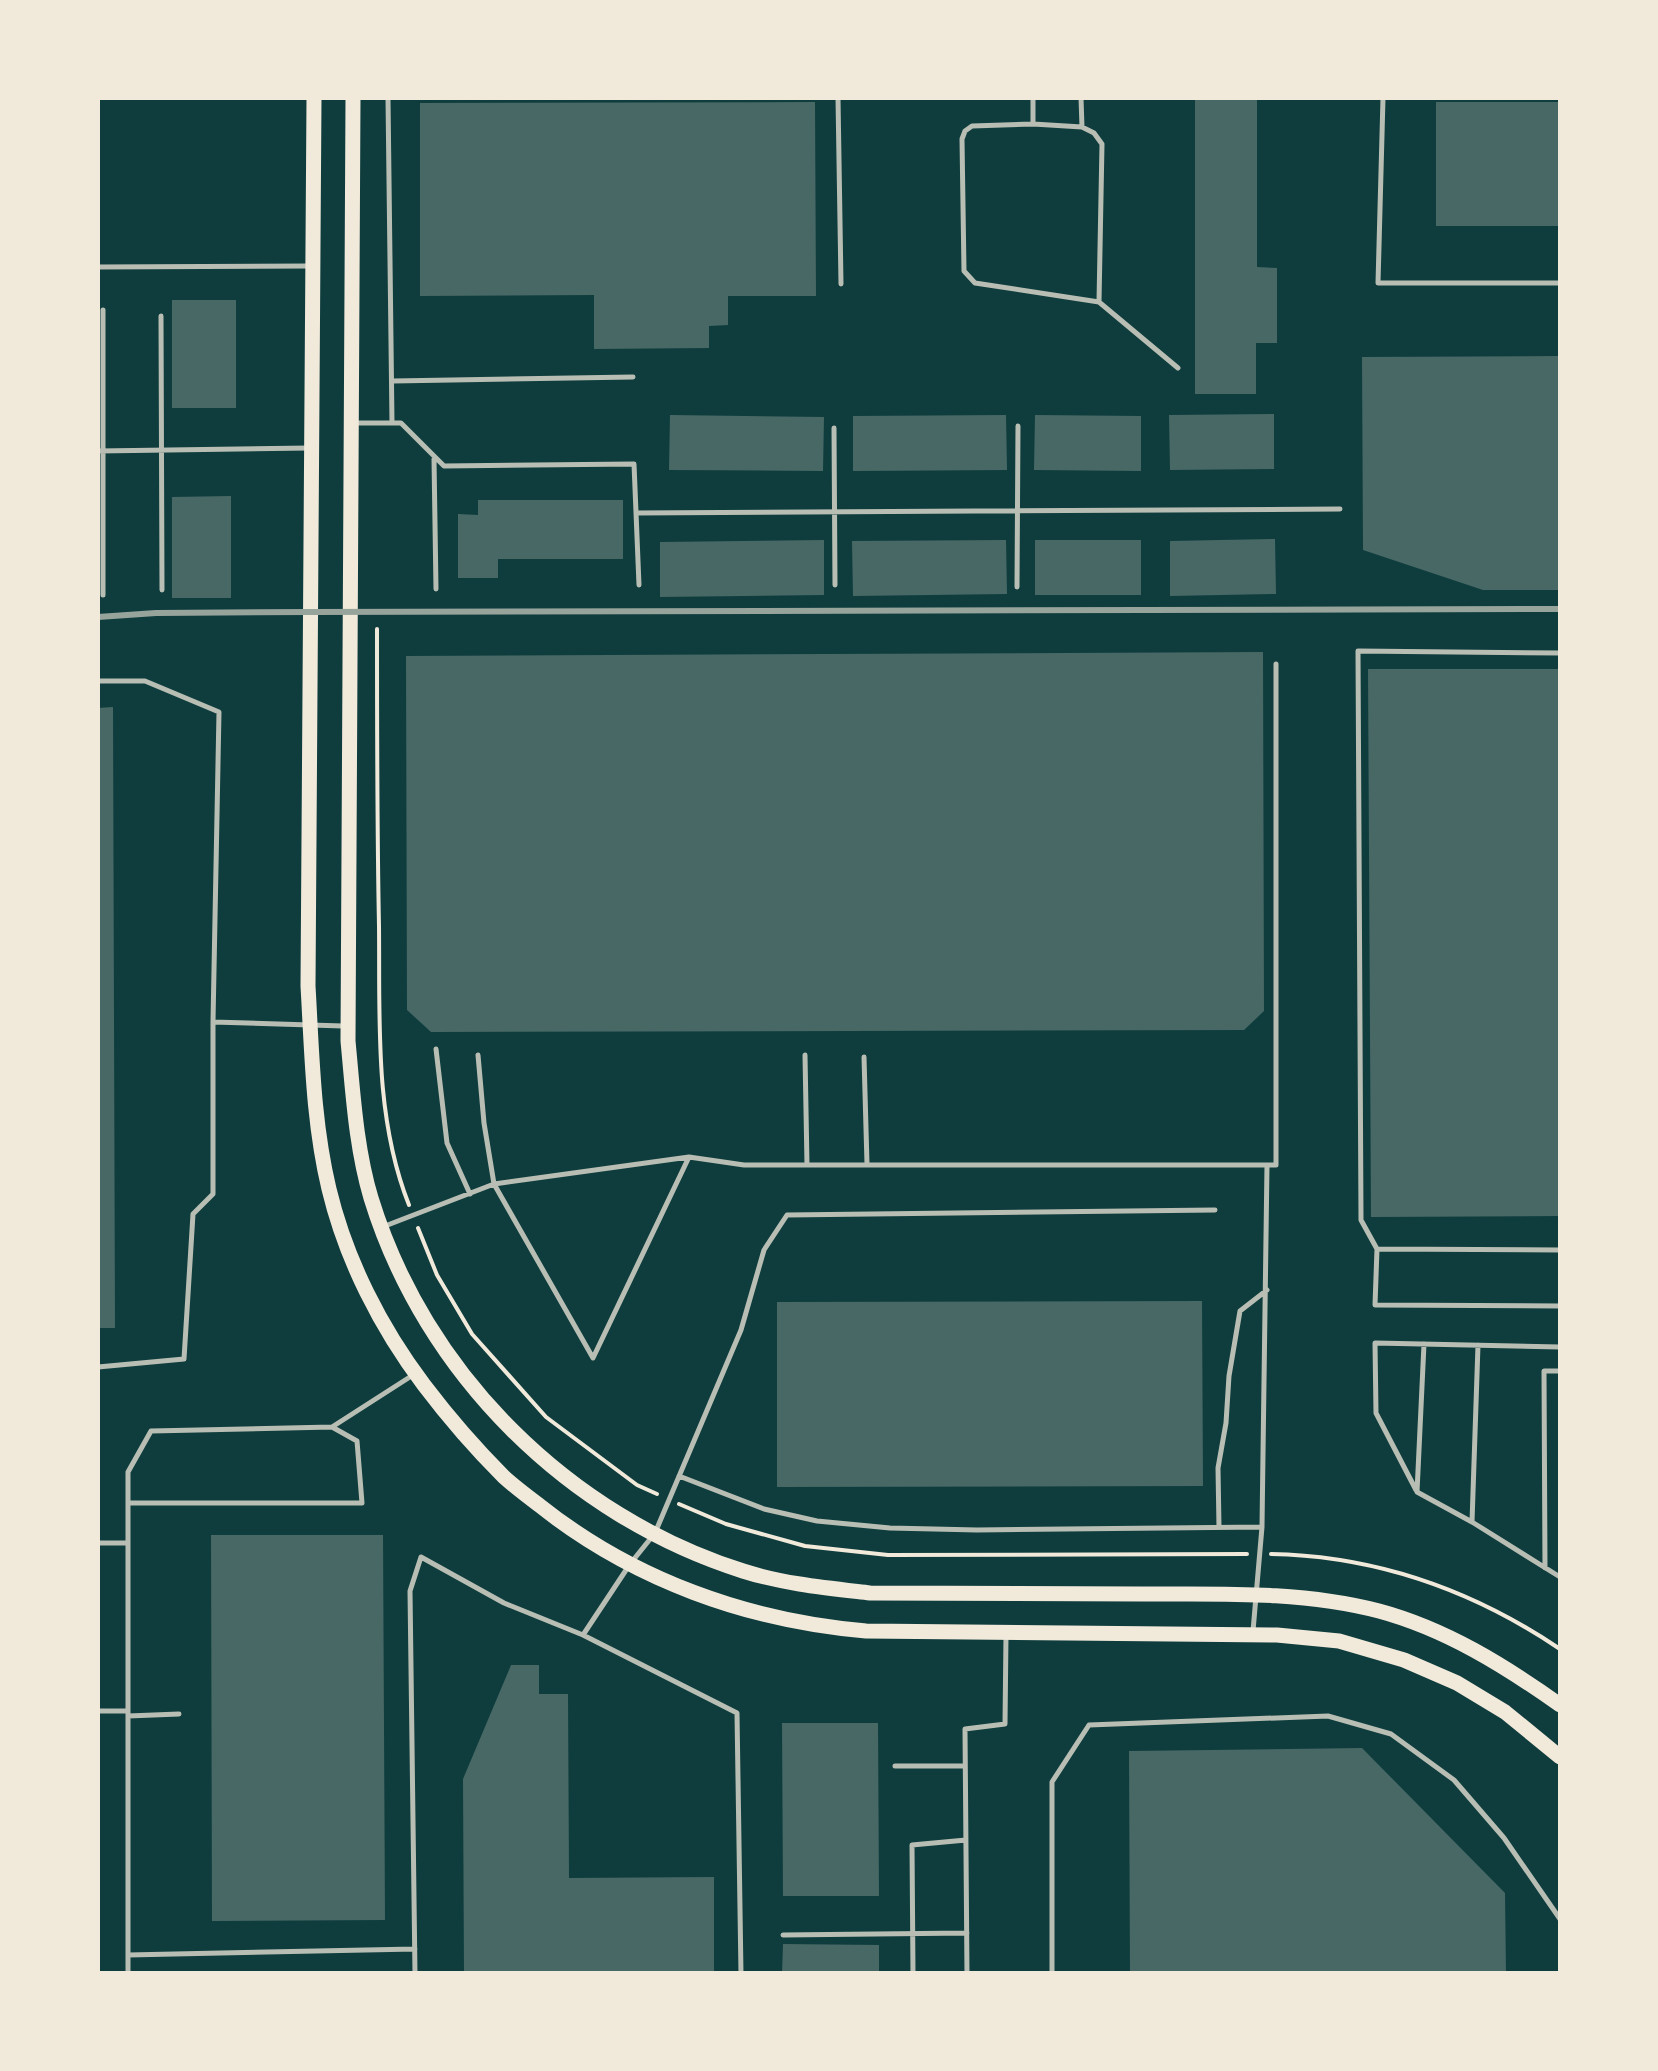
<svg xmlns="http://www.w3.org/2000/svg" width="1658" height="2071" font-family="'IBM Plex Sans',sans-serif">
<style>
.building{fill:#486865}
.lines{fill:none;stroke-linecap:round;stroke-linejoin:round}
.path{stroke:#f1e9da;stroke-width:4}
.service{stroke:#b8beb3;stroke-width:5}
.secondary{stroke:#f1e9da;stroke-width:15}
.rail{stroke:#97a49c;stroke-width:6}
</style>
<rect width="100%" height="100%" fill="#0f3d3e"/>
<path class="building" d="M1195,98h62v169l20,1v75h-21v51h-61z
M815,102l1,194h-88v29l-19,1v22l-115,1v-54l-174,1v-193z
M1436,102h124v124h-124z
M172,300h64v108h-64z
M1560,356v234h-77l-120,-40 -1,-193z
M1274,414v55l-104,1 -1,-55z
M670,415l154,2 -1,54 -154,-1z
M1006,415l1,55 -154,1v-55z
M1035,415l106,1v55l-107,-1z
M231,496v102h-59v-101z
M478,500h145v59h-125v19h-40v-64l20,1z
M1275,539l1,55 -106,2v-55z
M824,540v55l-164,2v-55z
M1006,540l1,54 -154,2 -1,-55z
M1035,540h106v55h-106z
M1263,652l1,359 -20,19 -813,2 -24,-22 -1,-354z
M1368,669h192v547l-189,1z
M113,707l2,621h-17v-620z
M1202,1301l1,185 -426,1v-185z
M211,1535h172l2,385 -173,1z
M511,1665h28v29h29l1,184 145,-1v97h-250l-1,-195z
M782,1723h96l1,173h-96z
M1362,1748l143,145 1,81h-376l-1,-223z
M783,1944l96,1v29h-97z"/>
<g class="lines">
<path class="path" d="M377,629c0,99 0,198 2,297 1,94 -5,191 30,279
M418,1228l19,47 35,59 74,83 91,68 20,9
M679,1504l47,20 79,22 83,9 359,-1
M1271,1554c105,2 203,37 289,95"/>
<path class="service" d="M388,98l4,325
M838,98l3,186
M1081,98l1,29
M1383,98l-5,185h182
M1033,124v-26
M98,267l211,-1
M1099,302l3,-158 -8,-11 -12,-6 -49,-3 -61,2 -7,5 -3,8 2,132 11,12 124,19 79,66
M103,310v285
M161,316l1,274
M393,381l240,-4
M354,423h47l43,43 190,-2 5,121
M834,428l1,157
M98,451l211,-3
M434,459l2,130
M636,513l704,-4
M1017,587l1,-161
M1560,653l-202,-2 3,569 16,29 -2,56 185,1
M98,681h47l74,31 -6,310
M436,1049l11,94 23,51
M478,1055l6,68 10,61 195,-27
M805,1055l2,110
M864,1057l3,107
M385,1226l109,-42 99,174 96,-201 55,8h532v-501
M1377,1249l183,1
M1424,1344l-7,148 55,30 6,-177
M98,1367l86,-8 9,-145 20,-20v-172l130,4
M679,1476l85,33 53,12 73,7 87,2 285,-3
M1416,1490l-40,-77 -1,-70 185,4
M128,1503h234l-5,-62 -25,-14
M1472,1522l88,55
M1219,1527l-1,-59 8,-45 3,-47 11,-65 27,-21
M98,1543h29
M1545,1568l-1,-197h16
M1253,1631l9,-104 5,-362
M583,1635l154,78 4,261
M98,1711h29
M128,1716l51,-2
M895,1766h70
M783,1935l184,-2
M128,1955l287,-6
M128,1974v-502l23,-41 181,-4 81,-52
M415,1974l-5,-383 11,-34 83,46 79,32 47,-71 25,-31 86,-203 23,-80 23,-35 428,-5
M913,1974l-1,-129 54,-5
M967,1974l-2,-245 40,-5 1,-89
M1052,1974v-192l37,-57 239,-9 63,18 63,46 50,58 56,81"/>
<path class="secondary" d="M314,98l-6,888c4,68 5,136 21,203 17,71 52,139 95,196 25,33 51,63 80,92 11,10 23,19 35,28 94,75 209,116 327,126l411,4 62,6 65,19 53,23 48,29 55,45
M353,98l-5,943c5,52 8,107 23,157 54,176 198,318 372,373 41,13 84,17 127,22 92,0 183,0 274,1 78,0 159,-3 235,17 67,18 126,55 181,94"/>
<path class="rail" d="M98,617l58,-4 155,-1 1249,-3"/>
</g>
<rect width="1658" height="2071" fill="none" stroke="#f1e9da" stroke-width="200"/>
</svg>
